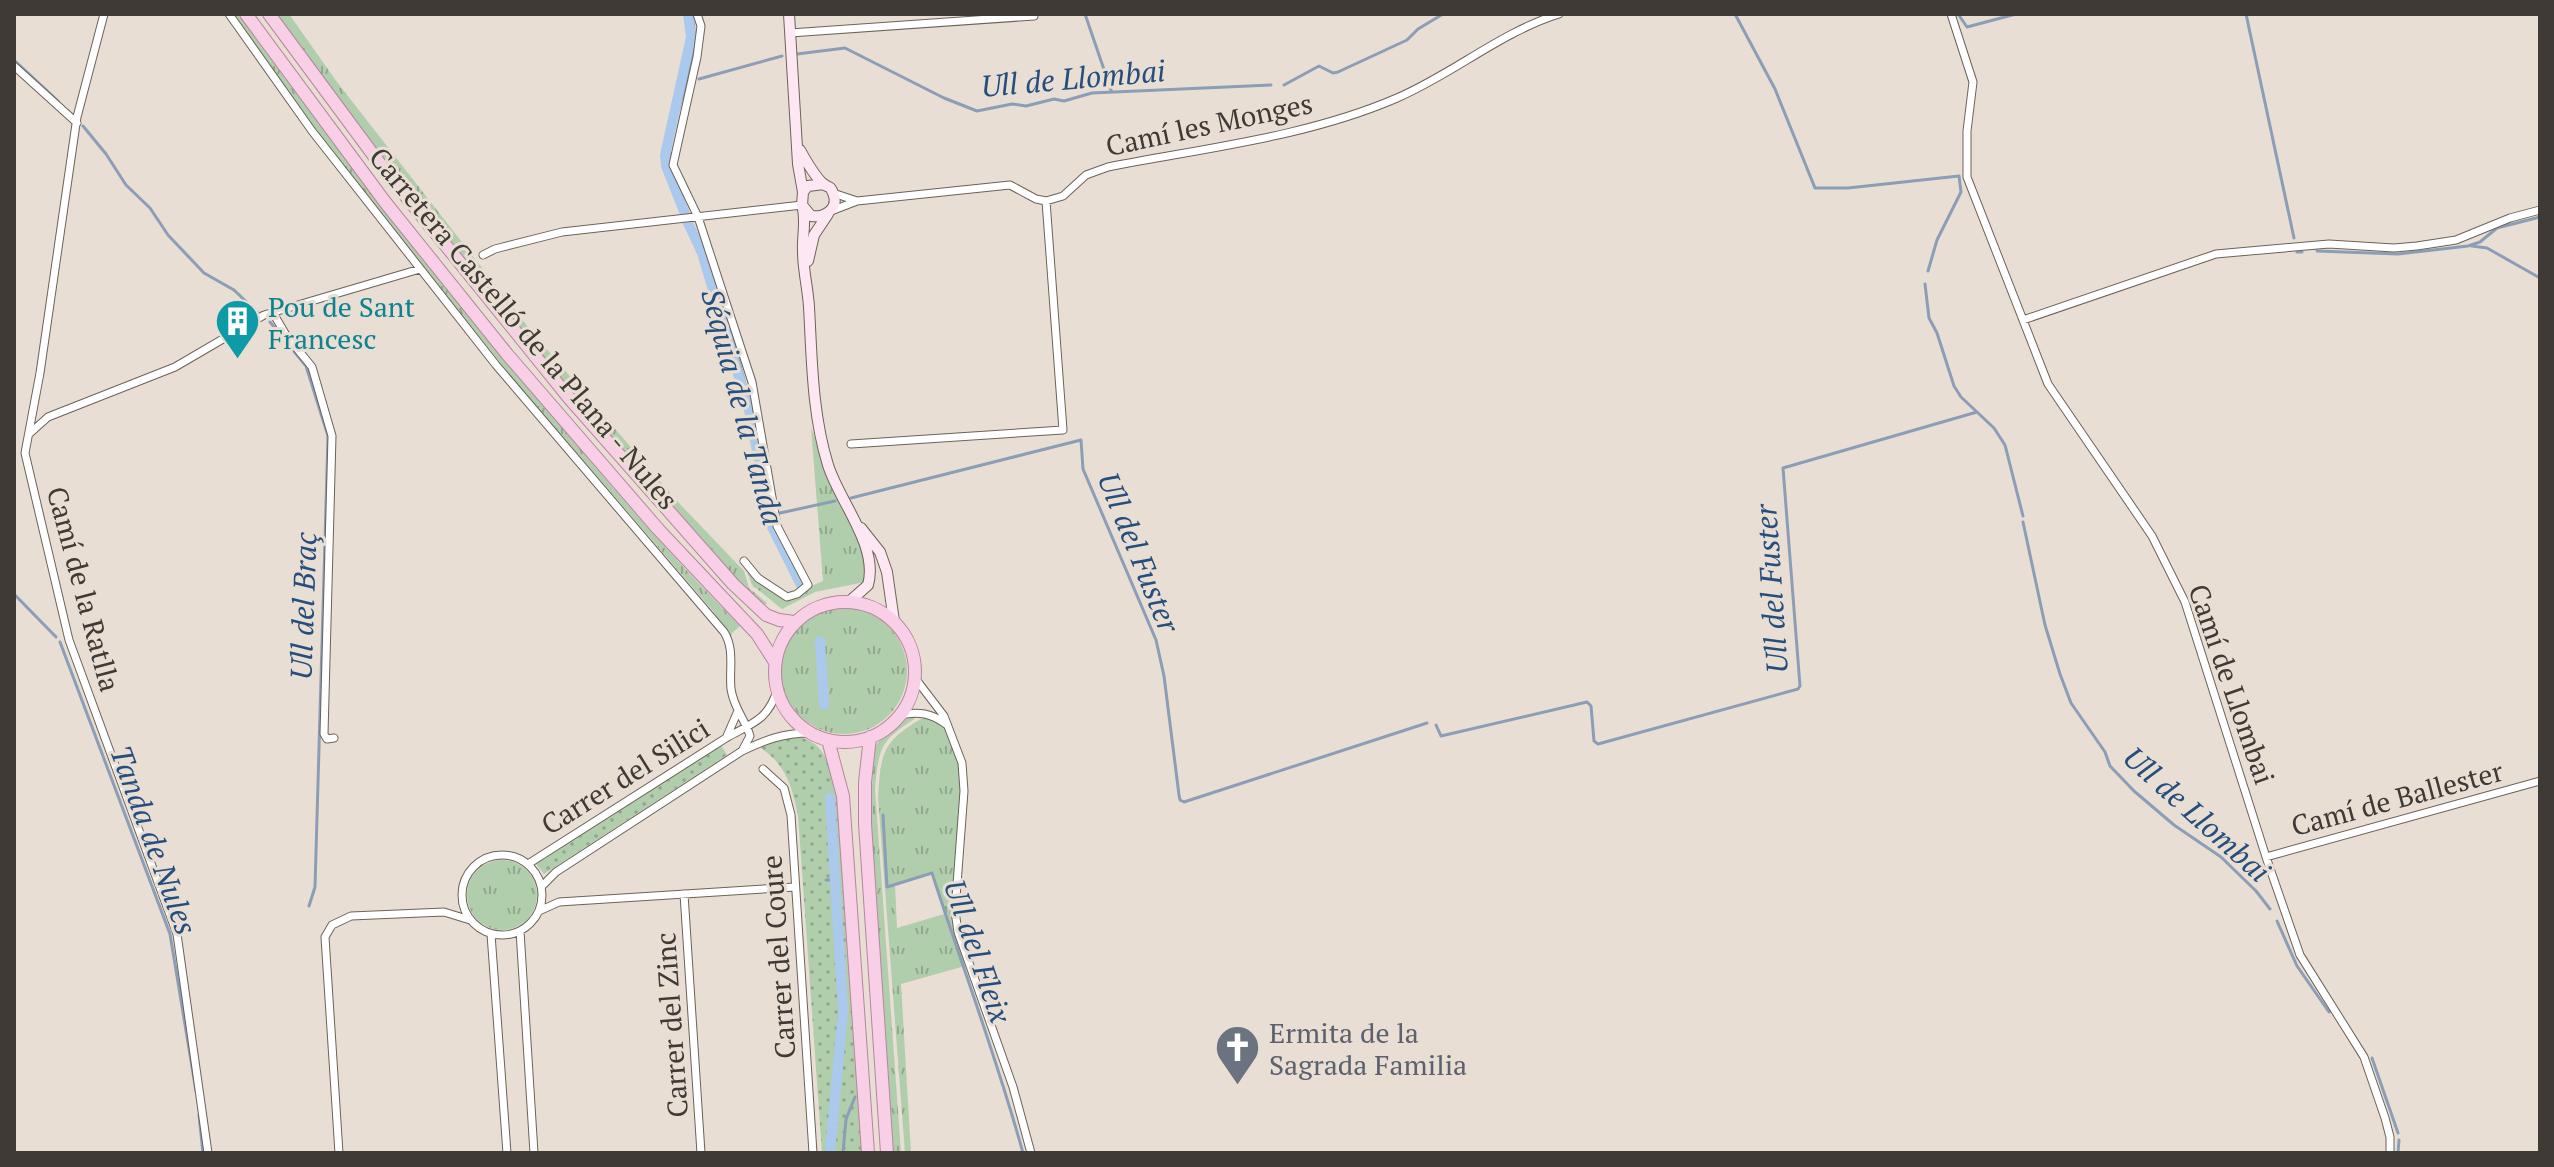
<svg xmlns="http://www.w3.org/2000/svg" width="2554" height="1167" font-family="'PT Serif',serif">
<style>
.grass{fill:url(#grass-tufts);fill-rule:evenodd}
.garden{fill:url(#garden-dots)}
.lines{fill:none;stroke-linecap:round;stroke-linejoin:round}
.stream{stroke:#8b9eb6;stroke-width:3}
.canal{stroke:#abc9ed;stroke-width:10}
.minor-casing{stroke:#6c6259;stroke-width:9}
.secondary-casing{stroke:#6c6259;stroke-width:12}
.primary-casing{stroke:#b5869d;stroke-width:14}
.minor{stroke:#fff;stroke-width:7}
.secondary{stroke:#fce7f2;stroke-width:10}
.primary{stroke:#f8cfe6;stroke-width:12}
.labels{text-anchor:middle;dominant-baseline:central;stroke-width:6;stroke-linejoin:round;paint-order:stroke}
.street-label{font-size:28px;fill:#3f3a36;stroke:#e9ded4}
.culture-label{font-size:28px;fill:#0d838f;stroke:#e9ded4;text-anchor:start}
.worship-label{font-size:28px;fill:#5b616d;stroke:#e9ded4;text-anchor:start}
.water-label{font-size:30px;font-style:italic;fill:#254e7d;stroke:#e9ded4}
</style>
<defs>
<pattern id="grass-tufts" width="24" height="20" patternUnits="userSpaceOnUse" patternTransform="scale(2)"><rect width="24" height="20" fill="#b0ceac"/><path d="M3 7l-1-3M5 7V3M7 7l1-3M15 17l-1-3M17 17v-4M19 17l1-3" fill="none" stroke="#91a88d"/></pattern>
<pattern id="garden-dots" width="8" height="8" patternUnits="userSpaceOnUse" patternTransform="scale(2)"><rect width="8" height="8" fill="#b0ceac"/><path d="M2 2h.1M6 6h.1" fill="none" stroke="#91a88d" stroke-width="1.8" stroke-linecap="round"/></pattern>
</defs>
<rect width="100%" height="100%" fill="#e9ded4"/>
<path class="grass" d="M231,14h7c101,139 206,274 317,405 59,71 120,142 185,207l-8,7 -1,5 -18,-27 -201,-234 -154,-190z
M275,14h14l48,68 195,250 145,169 67,70 5,17 18,15 -3,3c-51,-49 -96,-103 -143,-156 -122,-139 -236,-286 -346,-436z
M811,427c5,14 9,29 14,42 15,38 43,70 40,113l-50,10 -33,17 -30,-24 -6,-16 41,28 36,-16z
M781 671a63 63 0 1 1 126 0a63 63 0 1 1-126 0Z
M920,715c-37,25 -41,27 -45,74l26,364h-9l-22,-343 5,-63 6,-9 21,-18z
M926,716l19,11 15,36 2,28 -10,122 13,53 -64,18 10,169h-6l-27,-355c3,-49 5,-57 48,-82zM932,872l12,42 -47,14 -2,-43z
M467 895a35 35 0 1 1 70 0a35 35 0 1 1-70 0Z"/>
<path class="garden" d="M792,736c35,3 39,33 46,62l24,355h-40l-24,-338c-7,-31 -12,-51 -40,-69z
M721,745l6,10 -183,119 -8,-10z"/>
<g class="lines">
<path class="stream" d="M1085,14l26,76
M1735,14l40,75 40,99h33l111,-12 2,16 -24,48 -9,31
M1958,14l9,13 49,-13
M2246,14l48,224
M797,54l48,-6 99,50 33,13 35,-7 14,2 28,-7 10,2 28,-8 179,-8
M14,60l44,41
M699,79l83,-23
M1284,85l35,-19 14,7 5,-1 69,-32 11,-11 25,-15
M83,126l23,28 20,31 24,23 18,27 36,38 30,17 24,23
M687,211c-7,-16 -19,-35 -18,-54 1,-44 36,-99 22,-143
M693,228c28,59 44,127 61,190l-2,5
M2472,246l15,2 53,30
M2317,251l81,3 70,-8 12,-4 17,-14 43,-11
M2297,252h5
M1925,284l4,34 8,15 17,53 7,11 33,31 11,17 18,71
M270,322l36,44 22,70 -13,451 -6,19
M851,498l230,-58 2,29 73,171 8,36 15,119 1,5 4,2 243,-79
M780,513l55,-12
M2023,522l22,103 15,49 11,29 34,49 5,14 24,25 40,34 47,32 35,34 14,18
M14,594l42,43
M60,642l110,292 26,157
M1436,725l5,11 146,-34 4,4 3,35 4,3 200,-55 2,-3 -17,-218 194,-56
M883,815l4,72 45,-14c30,93 65,185 91,280
M826,880h6l8,126 -12,147
M2277,921l20,45 32,46
M2372,1058l26,75
M199,1115l4,38
M843,1153l3,-34 9,-22
M2398,1153l1,-13"/>
<path class="canal" d="M685,214l-19,-48 -1,-11 26,-118 -3,-23
M688,223l14,30 48,161 21,111 32,64
M820,641l4,64
M830,798l13,213 -13,142"/>
<defs>
<path id="minor" d="M104,14l-27,103 -37,256 -15,80 44,187 108,294 31,219
M229,14l83,117 184,234 228,267c11,17 5,38 7,57 3,20 14,30 19,47l-8,15
M697,14l4,12 -4,31 -24,108 25,52 54,165 25,144 31,59 -11,9 -10,3 -29,-19 -14,-17
M1951,14l22,68 -6,49v46l81,207 104,152 33,66 81,255 34,98 64,102 21,61 5,19v16
M790,33l244,-17v-2
M14,66l63,57
M833,193l24,8
M831,211l26,-10 153,-16 26,14 10,2 17,-5 23,-21 22,-8c96,-19 199,-30 289,-69 56,-24 104,-66 162,-84
M483,255l12,-6 67,-17 240,-27
M273,313l13,22 26,32 20,69 -8,298 3,5 7,-1
M2023,320l193,-66 113,-10 65,4 23,-2 39,-6 54,-22 30,-8
M29,434l19,-17 127,-50 89,-52 156,-46
M851,444l212,-14 -17,-229
M915,678l29,38 18,47 2,28 -9,120 3,21 55,155 18,66
M900,715c18,-4 32,-2 47,10
M727,736l10,-23
M763,769l21,19 7,27 22,338
M462 895a40 40 0 1 1 80 0a40 40 0 1 1-80 0Z
M2266,857l274,-76
M528,864l198,-126c26,-15 41,-17 51,-47
M542,886l14,-14 186,-121c23,-11 41,-18 68,-18
M684,894l17,259
M539,911l20,-9 236,-15
M520,931l14,222
M491,934l16,219
M339,1153l-14,-216 7,-12 19,-9 93,-4 26,8"/>
<path id="secondary" d="M789,14l9,150 5,28
M800,150c6,11 14,25 23,34 6,4 7,1 10,9 7,16 -9,25 -22,23l-9,-11 1,-13 5,-6 16,-2
M803,209c3,15 -1,28 0,43 0,18 5,37 6,55 3,53 3,106 19,158 11,36 51,81 40,120l-18,16
M808,261l6,-26 14,-21
M861,528l19,24 7,20 7,49"/>
<path id="primary" d="M246,14l139,188 122,152 151,175 99,105 18,28
M269,14l111,150 189,234 164,186 33,31 13,5 15,2
M775 672a70 70 0 1 1 140 0a70 70 0 1 1-140 0Z
M870,737l-5,45v42l22,329
M828,740l15,56 25,357"/>
</defs>
<use href="#minor" class="minor-casing"/>
<use href="#secondary" class="secondary-casing"/>
<use href="#primary" class="primary-casing"/>
<use href="#minor" class="minor"/>
<use href="#secondary" class="secondary"/>
<use href="#primary" class="primary"/>
</g>
<defs>
<symbol id="building-pin" viewBox="-11 -11 22 30"><path d="M0 17L-7.5 6A9.5 9.5 0 1 1 7.5 6Z" fill="#0f9aa8" stroke="#e9ded4"/><path d="M-4-6H4V6H1V3H-1V6H-4ZM-2.5-4.3h1.7v1.8h-1.7ZM.8-4.3h1.7v1.8H.8ZM-2.5-1h1.7V.8h-1.7ZM.8-1h1.7V.8H.8Z" fill="#fff"/></symbol>
<symbol id="church-pin" viewBox="-11 -11 22 30"><path d="M0 17L-7.5 6A9.5 9.5 0 1 1 7.5 6Z" fill="#6b7280" stroke="#e9ded4"/><path d="M-1.2-6h2.4v3.5h3.3v2.4h-3.3V6h-2.4V-.1h-3.3v-2.4h3.3Z" fill="#fff"/></symbol>
</defs>
<g fill-rule="evenodd">
<use href="#building-pin" x="212" y="296" width="51" height="69"/>
<use href="#church-pin" x="1212" y="1022" width="51" height="69"/>
</g>
<g class="labels">
<g class="street-label">
<text transform="translate(1209 124) rotate(-12)">Camí les Monges</text>
<text transform="translate(524 328) rotate(50)">Carretera Castelló de la Plana - Nules</text>
<text transform="translate(84 589) rotate(75)">Camí de la Ratlla</text>
<text transform="translate(2232 684) rotate(71)">Camí de Llombai</text>
<text transform="translate(625 776) rotate(-32)">Carrer del Silici</text>
<text transform="translate(2397 798) rotate(-15)">Camí de Ballester</text>
<text transform="translate(778 957) rotate(-94)">Carrer del Coure</text>
<text transform="translate(671 1025) rotate(-94)">Carrer del Zinc</text>
</g>
<g class="culture-label">
<text x="268" y="306">Pou de Sant<tspan x="268" dy="32">Francesc</tspan></text>
</g>
<g class="worship-label">
<text x="1269" y="1032">Ermita de la<tspan x="1269" dy="32">Sagrada Familia</tspan></text>
</g>
<g class="water-label">
<text transform="translate(1073 78) rotate(-5)">Ull de Llombai</text>
<text transform="translate(743 407) rotate(75)">Séquia de la Tanda</text>
<text transform="translate(1139 552) rotate(68)">Ull del Fuster</text>
<text transform="translate(1771 589) rotate(-94)">Ull del Fuster</text>
<text transform="translate(303 606) rotate(-88)">Ull del Braç</text>
<text transform="translate(2197 814) rotate(42)">Ull de Llombai</text>
<text transform="translate(154 840) rotate(70)">Tanda de Nules</text>
<text transform="translate(978 951) rotate(71)">Ull del Fleix</text>
</g>
</g>
<rect width="2554" height="1167" fill="none" stroke="#3f3a36" stroke-width="32"/>
</svg>
